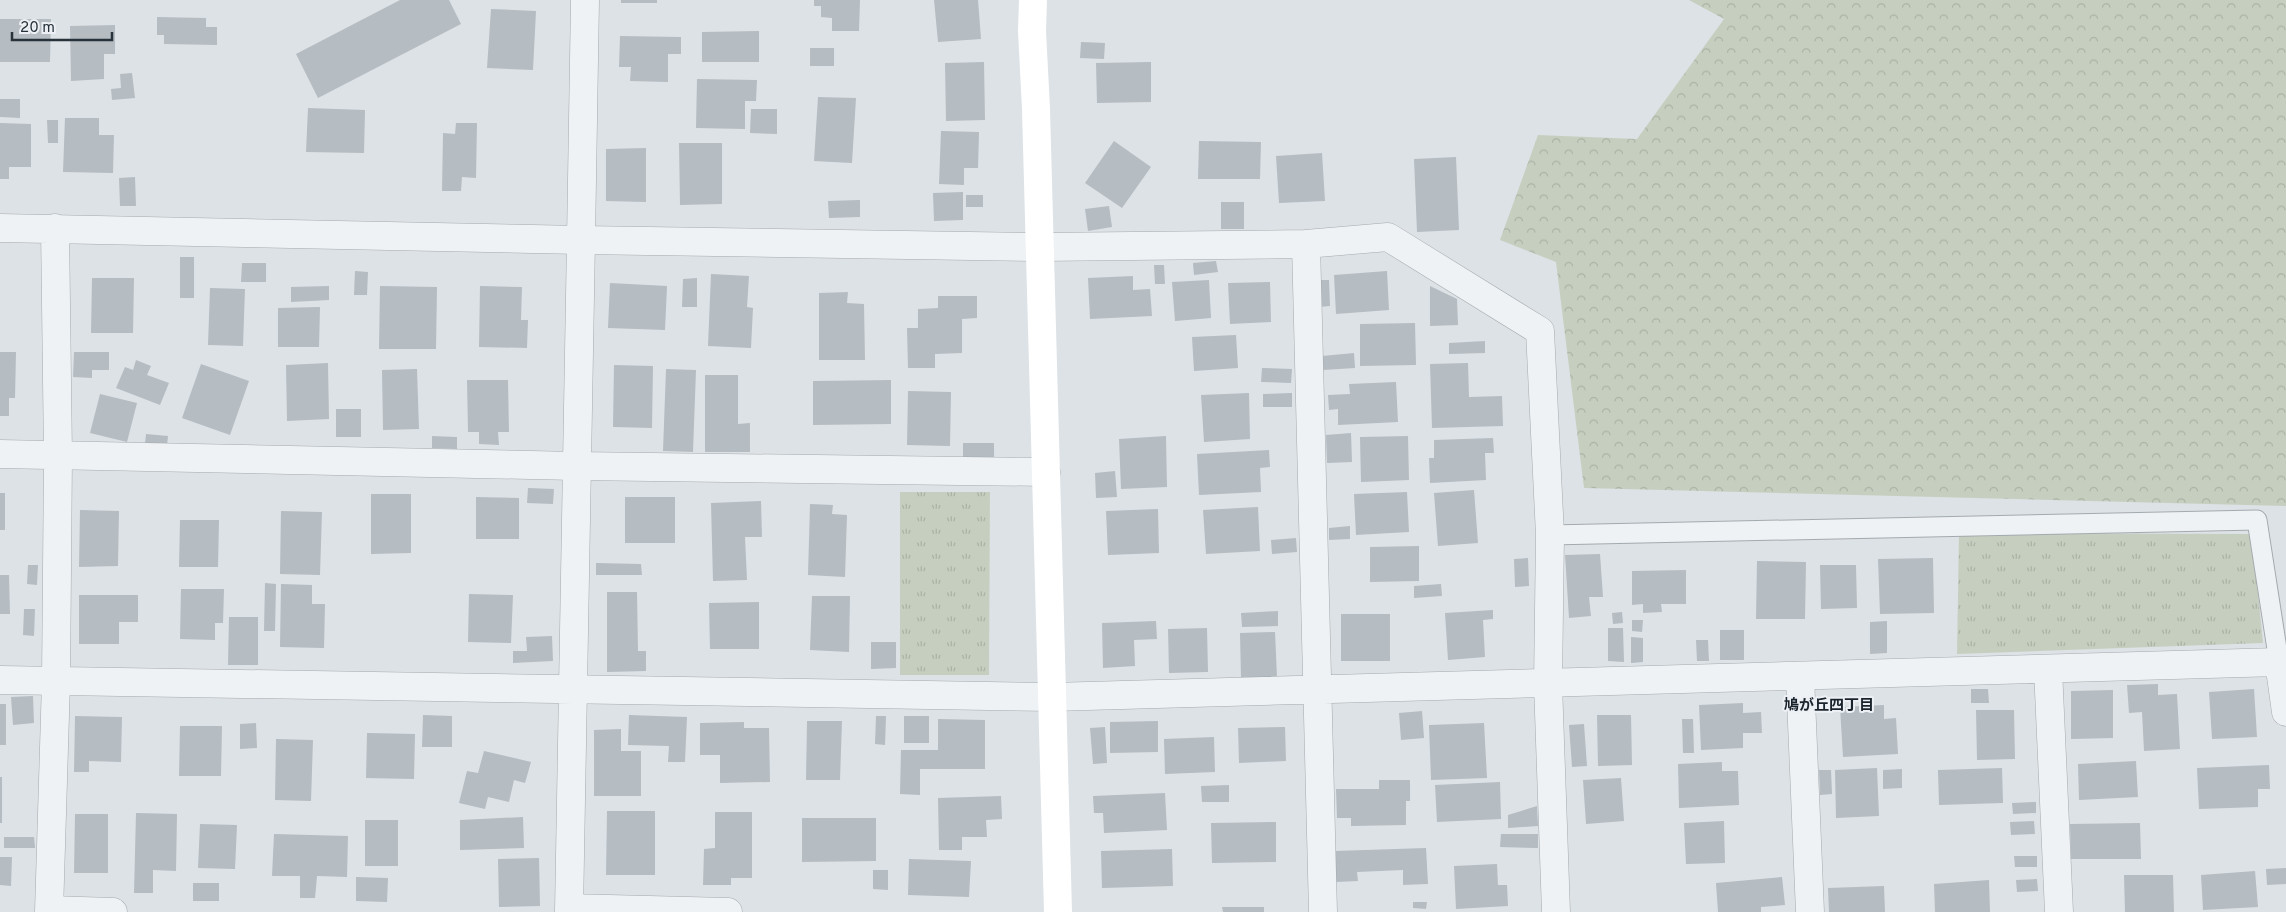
<svg xmlns="http://www.w3.org/2000/svg" width="2286" height="912" font-family="Overpass,'Noto Sans JP',sans-serif">
<style>
.forest{fill:url(#forest-crowns)}
.park{fill:url(#park-tufts)}
.building{fill:#b5bcc2}
.lines{fill:none;stroke-linecap:round;stroke-linejoin:round}
.lane-casing{stroke:#a3aaaf;stroke-width:21}
.street-casing{stroke:#a3aaaf;stroke-width:29}
.lane{stroke:#eff2f4;stroke-width:19}
.street{stroke:#eff2f4;stroke-width:28}
.secondary{stroke:#fff;stroke-width:28}
.labels{text-anchor:middle;dominant-baseline:central;stroke-width:4;stroke-linejoin:round;paint-order:stroke}
.neighbourhood-label{font-size:15px;font-weight:bold;fill:#1a232c;stroke:#ecf0f4}
</style>
<defs>
<pattern id="forest-crowns" width="20" height="18" patternUnits="userSpaceOnUse" patternTransform="scale(1.25)"><rect width="20" height="18" fill="#c6cfbf"/><path d="M2 6a3 3 0 1 1 6 0M12 15a3 3 0 1 1 6 0" fill="none" stroke="#aab2a5"/></pattern>
<pattern id="park-tufts" width="24" height="20" patternUnits="userSpaceOnUse" patternTransform="scale(1.25)"><rect width="24" height="20" fill="#c6cfbf"/><path d="M3 7l-1-3M5 7V3M7 7l1-3M15 17l-1-3M17 17v-4M19 17l1-3" fill="none" stroke="#aab2a5"/></pattern>
</defs>
<rect width="100%" height="100%" fill="#dde2e6"/>
<path class="forest" d="M1689,0h597v506l-702,-18 -28,-226 -56,-22 38,-105 99,4 87,-120z"/>
<path class="park" d="M900,492h90l-1,183h-89z
M1959,533l293,1 11,109 -306,11z"/>
<path class="building" d="M400,0h49l12,24 -143,74 -22,-44z
M621,0h36v3h-36z
M814,0h46l-1,31h-27v-13l-11,-1v-11h-7z
M934,0h44l3,39 -43,3z
M491,9l45,2 -3,59 -46,-2z
M157,17l49,1v9h11v18l-53,-1v-9h-7z
M0,19h51l-1,43h-50z
M115,25v29h-11v25l-33,2 -1,-55z
M759,31v31h-57v-30z
M620,36l61,1v17h-13v28l-38,-1 1,-14h-12z
M1081,42l24,1 -1,16 -24,-1z
M810,48h24v18h-24z
M984,62l1,58 -39,1 -1,-58z
M1151,62v40l-54,1 -1,-40z
M132,73l3,25 -23,2 -1,-11 10,-1 -1,-14z
M697,79l60,1 -1,21h-11v28l-49,-1z
M818,97l38,1 -4,65 -38,-2z
M0,99h20v19l-20,-1z
M308,108l57,2 -1,43 -58,-1z
M751,109h26v25l-27,-1z
M65,118h34v17h15l-1,38 -50,-1z
M47,120h11v23h-10z
M0,123l31,1v43h-22v12h-9z
M456,123h21l-1,55 -14,-1 -1,14h-19l1,-58 12,1z
M941,131l38,1 -1,36h-14v17l-25,-1z
M1114,141l37,26 -29,41 -37,-25z
M1199,141l62,1 -1,37h-62z
M679,143h43v61l-42,1z
M646,148v54l-40,-1v-52z
M1322,153l3,48 -46,2 -3,-47z
M1456,157l3,73 -42,2 -3,-73z
M135,177l1,29h-16l-1,-28z
M963,192v28l-29,1 -1,-28z
M966,195h17v12h-17z
M860,200v17l-31,1 -1,-17z
M1221,202h23v27h-23z
M1109,206l3,21 -24,4 -3,-22z
M180,257h14v41h-14z
M1216,261l2,11 -24,3 -1,-12z
M242,263h24v19h-25z
M1154,265h10l1,19h-10z
M355,271l13,1 -1,23h-13z
M1387,271l2,39 -53,4 -2,-39z
M711,274l38,2 -2,31 6,1 -2,40 -43,-2z
M1133,276v14l17,-1 2,27 -62,3 -2,-41z
M92,278h42l-1,55h-42z
M697,278v29h-15l1,-28z
M1209,280l2,38 -36,3 -3,-39z
M1319,280h10l1,26 -11,1z
M1270,282l1,40 -41,2 -2,-41z
M610,283l57,3 -2,44 -57,-2z
M329,286v14l-38,2v-15z
M380,286l57,1 -1,62h-57z
M480,286l42,1 -1,33h7l-1,28 -48,-1z
M1430,286l27,13 1,26 -28,1z
M210,288l35,1 -2,57 -35,-1z
M848,292l-1,11 17,1 1,56h-46v-67z
M938,296h39v22l-15,1v34l-27,1v14h-27l-1,-40h11v-19l20,-1z
M320,307l-1,40h-41v-39z
M1415,323l1,42 -56,1v-42z
M1236,335l2,33 -44,3 -2,-34z
M1485,341v12l-36,1v-11z
M0,352h16l-1,46h-6v18h-9z
M74,352h35v18h-17v8l-19,-1z
M1354,353l1,15 -32,2 -1,-14z
M136,360l15,6 -4,9 22,8 -9,22 -44,-17 9,-21 8,3z
M328,363l1,56 -42,2 -1,-56z
M1468,363l1,34 33,-1 1,30 -71,2 -2,-64z
M201,364l48,17 -19,54 -48,-17z
M614,365l39,1 -1,62 -39,-1z
M1262,368l30,1 -1,14 -30,-1z
M417,369l2,60 -36,1 -1,-60z
M666,369l30,1 -3,82 -30,-1z
M705,375h33v49l12,-1v29h-45z
M467,380h41l1,52h-11l1,13 -20,-1v-12h-11z
M891,380v44l-78,1v-44z
M1396,382l2,40 -60,3v-16l-9,1 -1,-15 22,-1 -1,-10z
M908,391l43,1 -1,54 -43,-1z
M1249,393l1,46 -46,3 -3,-47z
M1292,393v14h-29v-13z
M100,394l37,9 -10,39 -37,-9z
M336,409h25v28h-25z
M1351,433l1,29 -25,1 -1,-28z
M146,434l22,2 -1,10 -22,-2z
M432,436l25,1v12l-25,-1z
M1166,436l1,51 -46,2 -2,-50z
M1408,436l1,44 -48,2 -1,-45z
M1493,438l1,15h-9l1,27 -56,3 -1,-25h5v-18z
M963,443h31v17l-31,1z
M1269,450l1,17 -10,1 1,24 -62,3 -2,-41z
M1115,471l2,26 -21,1 -1,-25z
M528,488l26,1 -1,15 -26,-1z
M1474,490l4,53 -40,3 -4,-53z
M1407,492l2,40 -53,3 -2,-41z
M0,493h5v37h-5z
M371,494h40v59l-40,1z
M476,497l43,1v41h-43z
M625,497h50v46h-50z
M761,501l1,36h-17l2,43 -34,1 -2,-78z
M810,504l23,1 -1,9 15,1 -2,62 -37,-2z
M1258,507l2,44 -54,3 -3,-44z
M1158,509l1,44 -51,2 -2,-44z
M80,510l39,1 -1,55 -39,1z
M281,511l41,1 -2,63 -40,-1z
M180,520h39l-1,47h-39z
M1350,526v13l-21,1v-12z
M1296,538l1,14 -25,2 -1,-14z
M1419,546v35l-49,1v-35z
M1600,554l3,43h-14l2,19 -22,2 -4,-63z
M1528,558l1,28 -14,1 -1,-28z
M1933,558l1,55 -54,1 -2,-55z
M1757,561l49,1 -1,57h-49z
M596,563l45,1 1,11h-46z
M28,565h10l-1,20 -10,-1z
M1820,565h36l1,43 -36,1z
M1686,570v34h-25l1,8 -19,1v-9l-11,1v-34z
M0,575h9l1,39h-10z
M265,583l11,1 -1,47h-11z
M281,584l31,1v19h13l-1,44 -44,-1z
M1441,584l1,12 -28,2v-12z
M181,589h43l-1,34h-8v17l-35,-1z
M607,592h30l1,59h8v20l-39,1z
M469,594l44,1 -2,48 -43,-1z
M79,595h59v27h-19v22h-40z
M812,596h38l-1,56 -39,-2z
M759,602v47h-49l-1,-46z
M24,609h11l-1,27 -11,-1z
M1493,610v9l-10,1 2,37 -37,3 -3,-47z
M1278,611v15l-36,1 -1,-14z
M1622,612l1,11 -10,1 -1,-11z
M1341,614h49v47h-49z
M229,617h29v48h-30z
M1632,620h11l-1,12 -10,-1z
M1156,621l1,18 -23,1 1,26 -32,2 -1,-45z
M1887,621v32l-17,1v-32z
M1207,628l1,44 -39,1 -1,-44z
M1608,628h15l1,34 -16,-1z
M1720,630h24v30h-24z
M1275,632l2,45 -36,1 -1,-45z
M552,636l1,25 -40,2v-12h14l-1,-14z
M1631,637l12,1v24l-12,1z
M1696,640h12l1,21h-12z
M871,642h25v26l-25,1z
M2158,684v11l19,-1 3,55 -36,2 -2,-39 -13,1 -2,-28z
M1971,689h17l1,14h-18z
M2254,689l3,48 -45,2 -3,-47z
M2113,690v48l-42,1v-48z
M33,696l1,27 -21,2 -2,-28z
M1743,703v10l18,-1 1,21h-19v15l-42,2 -2,-45z
M0,704h6v41h-6z
M1884,705v14l12,-1 2,36 -55,3 -3,-50z
M1976,710h38l1,49 -38,1z
M1422,711l2,27 -23,2 -2,-27z
M423,715l29,1v31h-30z
M629,715l58,2 -2,45h-17l1,-16 -41,-1z
M1597,715h34l1,50 -34,1z
M75,716l47,1 -1,45 -32,-1v11h-15z
M876,716h10l-1,29 -10,-1z
M904,716h25v27h-25z
M938,719l47,1v49h-65v26l-20,-1 1,-44h37z
M1682,719h11l1,34h-11z
M807,721h35l-2,59h-34z
M1158,721v31l-48,1v-31z
M744,722v6h25l1,54 -50,1v-28h-20v-32z
M256,723l1,25 -17,1v-25z
M1484,723l3,55 -56,2 -2,-55z
M1584,724l3,42 -15,1 -3,-42z
M180,726h42l-1,50h-42z
M1105,727l2,36 -14,1 -3,-36z
M1285,727l1,34 -47,2 -1,-35z
M621,729v22h20v45h-47v-66z
M367,733l48,1 -1,45 -48,-1z
M1214,737l1,35 -50,2 -1,-35z
M276,739l37,1 -2,61 -36,-1z
M484,751l47,11 -6,21 -11,-3 -5,22 -21,-5 -3,12 -26,-6 8,-32 11,2z
M2136,761l2,36 -59,3 -1,-36z
M1722,762v9h16l1,34 -60,3 -1,-44z
M2269,765l1,24h-12v18l-59,2 -2,-41z
M1877,768l2,48 -43,2 -1,-48z
M2002,768l1,35 -64,2 -1,-35z
M1902,769v19l-19,1v-19z
M1819,770h12l1,24 -12,1z
M0,777h2v46h-2z
M1621,778l3,43 -38,3 -3,-44z
M1379,780h31v21h-4v24l-55,1v-8h-14l-1,-29h43z
M1500,782l1,37 -64,3 -2,-37z
M1229,785v17h-27l-1,-16z
M1165,793l2,37 -63,3 -1,-20h-9l-1,-17z
M1001,796l1,23 -16,1 1,17h-25v13h-23l-1,-52z
M2036,802v11l-23,1 -1,-11z
M1537,806l1,20 -30,2v-13z
M607,811h48v64h-49z
M715,812h37v66h-21v7h-28l1,-36 11,-1z
M136,813l41,1 -1,57 -23,-1v23h-19z
M75,814h33v59h-34z
M523,817l1,31 -64,2v-30z
M802,818h74v43l-74,1z
M365,820h33v46h-33z
M1724,821l1,42 -39,1 -2,-41z
M2034,821l1,13 -24,1 -1,-13z
M1276,822v40l-64,1 -1,-40z
M2140,823l1,36h-70l-1,-35z
M200,824l37,1 -2,44 -37,-1z
M274,834l74,2 -1,41 -30,-1 -2,22h-15v-22h-28z
M1501,834h37v14l-38,-1z
M4,837h30l1,11h-31z
M1426,848l2,36 -25,1v-15l-46,2 1,9 -22,1 -1,-31z
M1172,849l1,37 -71,2 -1,-37z
M2014,856h23v11h-22z
M0,857h12l-1,29 -11,-1z
M539,858l1,48 -41,1 -1,-48z
M909,859l62,2 -2,36 -61,-2z
M1497,864l1,21h9l1,21 -52,3 -2,-43z
M2286,868v16l-19,1 -1,-16z
M873,870h15v20l-15,-1z
M2255,871l3,36 -55,3 -2,-35z
M2124,875h49l1,37h-49z
M356,877l32,1 -1,24 -31,-1z
M1782,877l3,28 -24,2v5h-43l-2,-29z
M2037,879l1,12 -21,1 -1,-12z
M1989,880l1,32h-55l-1,-28z
M193,883h26v18h-26z
M1884,886l1,26h-56l-1,-24z
M1413,902h14l-1,7 -13,-1z
M1222,907h42v5h-41z"/>
<g class="lines">
<defs>
<path id="lane" d="M1550,535l707,-15 22,142"/>
<path id="street" d="M585,0l-4,240 458,7 267,-3 17,668
M0,228l581,12 -12,672
M1306,244l82,-7 152,94 10,204 -2,149 8,228
M0,454l576,12 470,6
M2048,669l11,243
M1800,676l10,236
M0,680l1052,17 1227,-35 7,50
M569,908l159,4
M49,910l64,2
M49,912l7,-230 2,-226 -3,-228"/>
</defs>
<use href="#lane" class="lane-casing"/>
<use href="#street" class="street-casing"/>
<use href="#lane" class="lane"/>
<use href="#street" class="street"/>
<path class="secondary" d="M1033,0l-1,31 4,78 22,803"/>
</g>
<g class="labels">
<g class="neighbourhood-label">
<text x="1829" y="706">鳩が丘四丁目</text>
</g>
</g>
<path d="M12 32v8h100v-8" fill="none" stroke="#28323b" stroke-width="2.5"/>
<text x="20" y="32" font-size="15" fill="#28323b" stroke="#ecf0f4" stroke-width="4" paint-order="stroke">20 m</text>
</svg>
